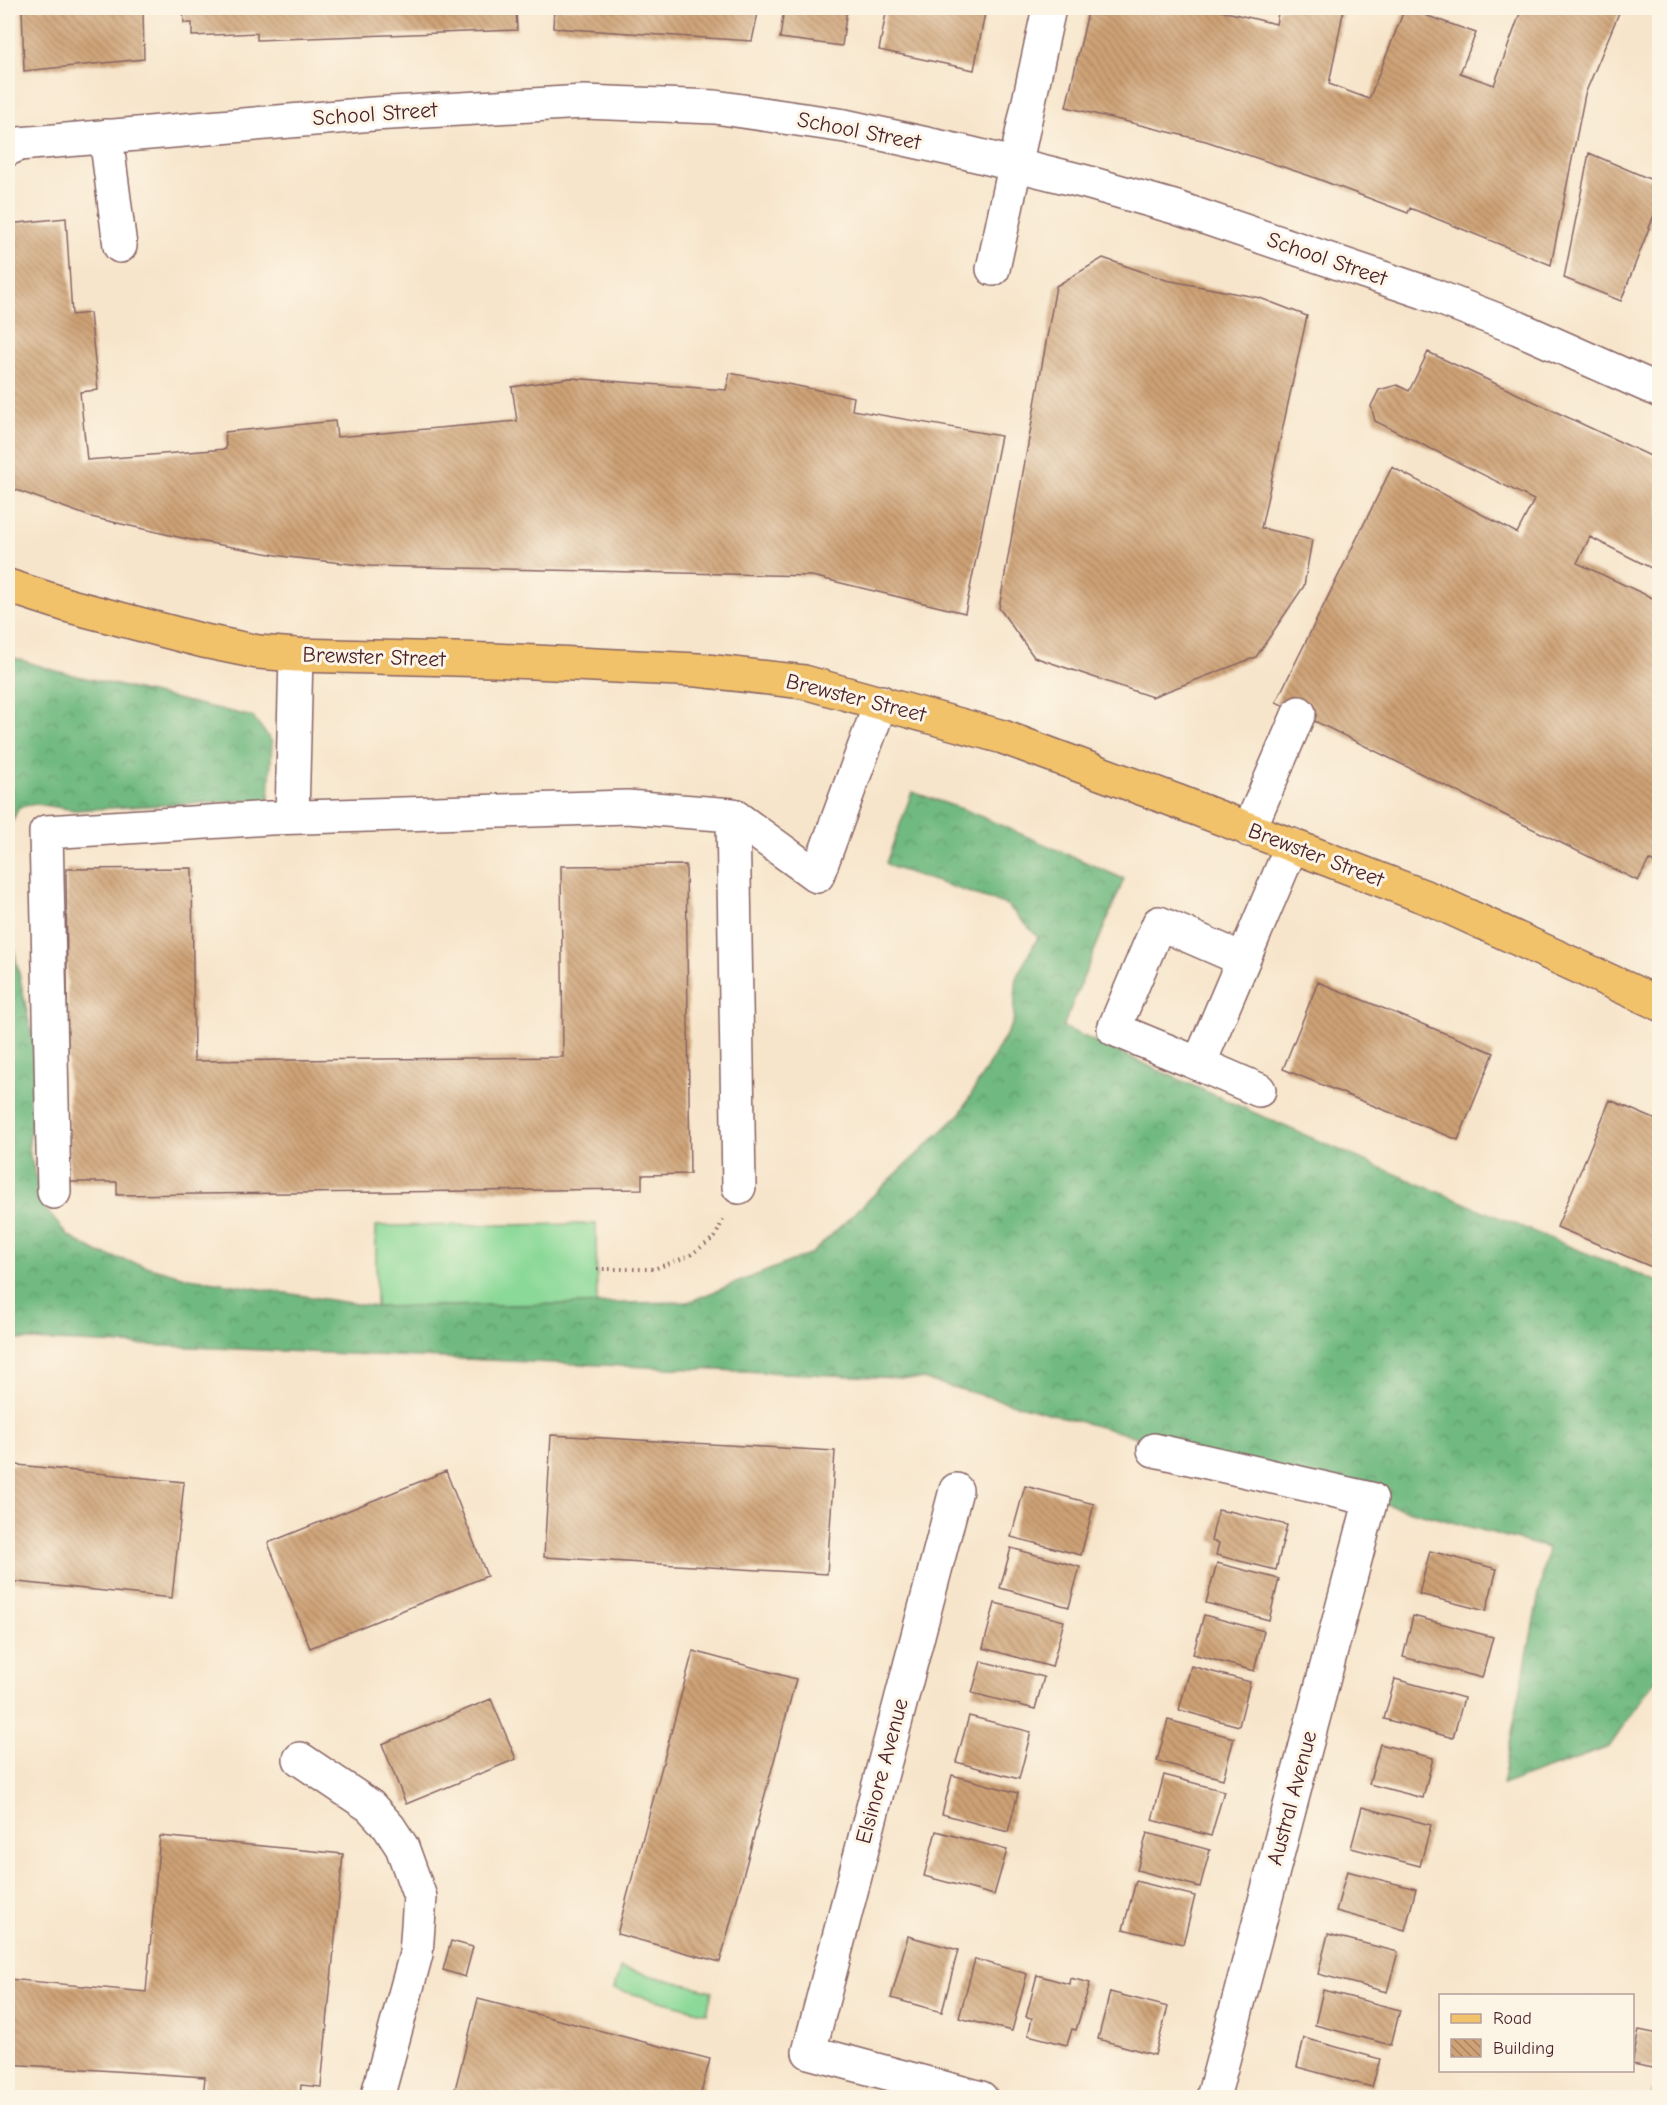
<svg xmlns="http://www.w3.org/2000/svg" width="1667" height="2105" font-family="'Comic Neue',sans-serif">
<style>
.grass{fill:#8bd998;stroke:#6a7c62;stroke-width:1.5}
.forest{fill:url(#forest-crowns);stroke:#5d6c56;stroke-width:1.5}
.building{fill:url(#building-back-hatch)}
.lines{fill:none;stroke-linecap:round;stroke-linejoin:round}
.minor-casing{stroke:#876463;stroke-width:36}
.major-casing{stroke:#876463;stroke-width:36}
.path{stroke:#876463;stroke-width:4;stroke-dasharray:1.5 4.5;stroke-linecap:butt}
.minor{stroke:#fff;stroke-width:33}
.major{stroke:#f2c26a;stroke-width:33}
.labels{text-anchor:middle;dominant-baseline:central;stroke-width:6;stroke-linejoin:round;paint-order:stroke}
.street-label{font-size:22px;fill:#4a1f2b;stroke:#fcf5e5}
</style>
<defs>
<pattern id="forest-crowns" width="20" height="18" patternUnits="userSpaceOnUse" patternTransform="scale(1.5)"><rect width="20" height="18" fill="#70b980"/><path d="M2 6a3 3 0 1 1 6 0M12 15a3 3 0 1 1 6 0" fill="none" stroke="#5e9669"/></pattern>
<pattern id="building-back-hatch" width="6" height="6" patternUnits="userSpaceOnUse" patternTransform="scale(1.5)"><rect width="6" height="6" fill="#cea276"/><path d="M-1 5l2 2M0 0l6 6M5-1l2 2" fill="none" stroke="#a98361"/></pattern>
</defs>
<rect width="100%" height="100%" fill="#fcf5e5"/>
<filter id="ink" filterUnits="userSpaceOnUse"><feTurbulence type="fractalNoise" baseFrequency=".0167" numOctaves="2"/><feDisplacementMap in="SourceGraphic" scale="12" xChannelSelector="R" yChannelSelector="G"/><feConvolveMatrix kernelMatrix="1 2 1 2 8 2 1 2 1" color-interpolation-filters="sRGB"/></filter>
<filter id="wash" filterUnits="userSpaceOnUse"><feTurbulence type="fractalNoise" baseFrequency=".008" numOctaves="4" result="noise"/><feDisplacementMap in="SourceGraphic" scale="24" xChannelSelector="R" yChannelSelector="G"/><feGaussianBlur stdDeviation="1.35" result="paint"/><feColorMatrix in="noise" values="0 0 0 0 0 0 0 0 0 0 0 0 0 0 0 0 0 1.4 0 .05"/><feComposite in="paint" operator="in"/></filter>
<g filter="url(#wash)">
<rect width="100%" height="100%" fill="#f7e5cb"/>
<path class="grass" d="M596,1224l1,80 -221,3v-81z
M620,1968l92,23 -5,22 -93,-24z"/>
<path class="forest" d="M8,656l48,15 197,46 19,25 -3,57 -194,11 -39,-6 -17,3 -11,23v20z
M912,792l56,19 156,68 -61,148c197,90 395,176 596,255v393l-50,72 -107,38 46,-237 -626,-169 -914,-40v-417l31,146 -11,82 19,61 21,25 31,17 90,25 187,29 312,-5 124,-49 148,-139 53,-91 4,-47 21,-39 -31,-32 -115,-38 -6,-4z"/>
<g id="blocks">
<path class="building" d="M22,8h121l1,51 -120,12z
M183,8h333l1,22 -260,10v-7l-65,3v-13h-8z
M554,8h205l-7,33 -199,-13z
M784,8h63l-5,38 -62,-8z
M887,8h99l-12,62 -95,-20z
M1089,8h121l66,16 3,-16h65l-15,76 40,15 36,-91 71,25 -16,40 34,12 28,-77h99l-36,86 -34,171 -141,-57 -2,5 -98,-37 -104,-35 -140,-34z
M1589,153l70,30v19l-38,99 -57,-23z
M66,218l6,97 18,-2 8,77 -18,2 7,68 139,-11 -1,-17 110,-11 2,16 180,-16 -5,-34 58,-9 156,12 4,-17 124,24 -2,13 149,26 -36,177 -153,-37 -443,-10 -81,-9 -101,-18 -96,-22 -83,-30v-263z
M1103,258l63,22 94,18 47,18 -46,212 51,12 -8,46 -48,71 -104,40 -118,-40 -35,-49 57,-322z
M1428,352l231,108v112l-69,-35 -13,26 82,38v265l-10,-6 -11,21 -362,-179 116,-235 125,66 17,-33 -159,-79 -4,-15 8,-16 18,-5 12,6z
M686,865l4,309 -48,1v14l-525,6v-13h-48l-3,-313 126,-1 2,193 369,-4 -2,-191z
M1318,982l176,71 -36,87 -175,-71z
M1610,1100l49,21v149l-102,-43z
M551,1435l284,16 -8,123 -283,-17z
M8,1464l176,18 -12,116 -164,-17z
M446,1471l41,105 -177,72 -42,-105z
M1025,1486l69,18 -13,51 -70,-18z
M1218,1510l11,2v-1l58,14 -11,45 -60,-15 3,-12 -8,-2z
M1011,1548l69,19 -11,40 -69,-19z
M1430,1551l67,18 -11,42 -67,-17z
M1217,1563l62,16 -10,41 -63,-17z
M995,1603l69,18 -12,46 -69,-19z
M1204,1615l60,16 -10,40 -61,-17z
M1413,1616l80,21 -11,41 -79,-21z
M693,1651l103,28 -76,283 -103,-28z
M981,1661l63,16 -9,32 -63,-16z
M1191,1666l59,16 -11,44 -60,-16z
M1395,1679l69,19 -11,40 -69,-19z
M491,1699l25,60 -110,45 -24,-60z
M969,1716l62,16 -12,47 -63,-17z
M1168,1720l66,18 -11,41 -66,-18z
M1380,1744l53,14 -10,40 -54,-14z
M952,1775l66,18 -10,39 -66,-18z
M1164,1775l60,16 -13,45 -59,-16z
M1362,1807l69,18 -11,41 -69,-18z
M936,1831l71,19 -13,45 -70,-19z
M1147,1833l63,17 -10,37 -63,-17z
M160,1836l183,18 -22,233 -20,-2 -1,12h-97l2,-20 -197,-13v-85l138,13z
M1347,1871l69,18 -11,41 -69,-19z
M1136,1881l59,15 -12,48 -60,-15z
M1328,1934l70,18 -11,40 -69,-18z
M908,1936l50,14 -16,62 -51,-14z
M451,1941l22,6 -8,30 -22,-7z
M975,1959l52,15 -15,57 -53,-13z
M1037,1975l32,9 1,-6 20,5 -14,47 -4,-1 -5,16 -39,-10 4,-17 -6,-1z
M1323,1990l77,20 -9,35 -76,-20z
M1110,1992l58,15 -13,48 -57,-16z
M478,1999l232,60 -10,38h-247z
M1639,2030l20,4v35l-27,-5z
M1304,2038l76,21 -8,28 -75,-20z
M1652,2090l7,2v5h-8z"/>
</g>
</g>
<g filter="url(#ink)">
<use href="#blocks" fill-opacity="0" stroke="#876463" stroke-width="1.5"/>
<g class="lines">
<defs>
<path id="minor" d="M106,136l14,110
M8,149l11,-5 354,-30 211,-12 131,5 130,19 123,27 118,29 88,25 250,85 94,36 142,63
M993,269l56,-261
M733,815l6,372
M292,817l4,-162
M1249,830l50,-117
M1242,959l-83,-36 -45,106 85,35 93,-219
M1199,1064l60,26
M54,1192l-8,-360 224,-14 357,-11 106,8 84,61 64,-174
M1154,1450l217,49 -158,599
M956,1490l-147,562 172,46
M300,1759l70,47 19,21 13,20 18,50 -4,57 -39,144"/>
<path id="major" d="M8,586l62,20 134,35 54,11 38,3 197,5 205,10 106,12 199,55 176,65 254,98 227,104"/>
</defs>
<use href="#minor" class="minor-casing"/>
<use href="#major" class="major-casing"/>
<path class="path" d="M597,1269h57l35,-13 26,-19 8,-17"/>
<use href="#minor" class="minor"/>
<use href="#major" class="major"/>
</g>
</g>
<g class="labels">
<g class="street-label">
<text transform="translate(375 114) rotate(-4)">School Street</text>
<text transform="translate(859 131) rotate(11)">School Street</text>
<text transform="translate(1327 259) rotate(19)">School Street</text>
<text transform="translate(374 657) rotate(2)">Brewster Street</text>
<text transform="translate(856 698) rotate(14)">Brewster Street</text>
<text transform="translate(1316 855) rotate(21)">Brewster Street</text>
<text transform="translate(882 1771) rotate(-75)">Elsinore Avenue</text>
<text transform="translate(1292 1798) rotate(-75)">Austral Avenue</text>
</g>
</g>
<rect width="1667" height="2105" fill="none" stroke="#fcf5e5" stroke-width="30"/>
<rect x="1439" y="1994" width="195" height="78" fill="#fcf5e5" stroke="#b59f9b" stroke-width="1.5"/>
<rect x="1451" y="2014" width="30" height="9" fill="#f2c26a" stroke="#b59f9b" stroke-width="1.5"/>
<text x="1493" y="2024" font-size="18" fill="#4a1f2b">Road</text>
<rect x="1451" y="2039" width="30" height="18" fill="url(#building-back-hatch)" stroke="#b59f9b" stroke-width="1.5"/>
<text x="1493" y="2054" font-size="18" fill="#4a1f2b">Building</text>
</svg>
